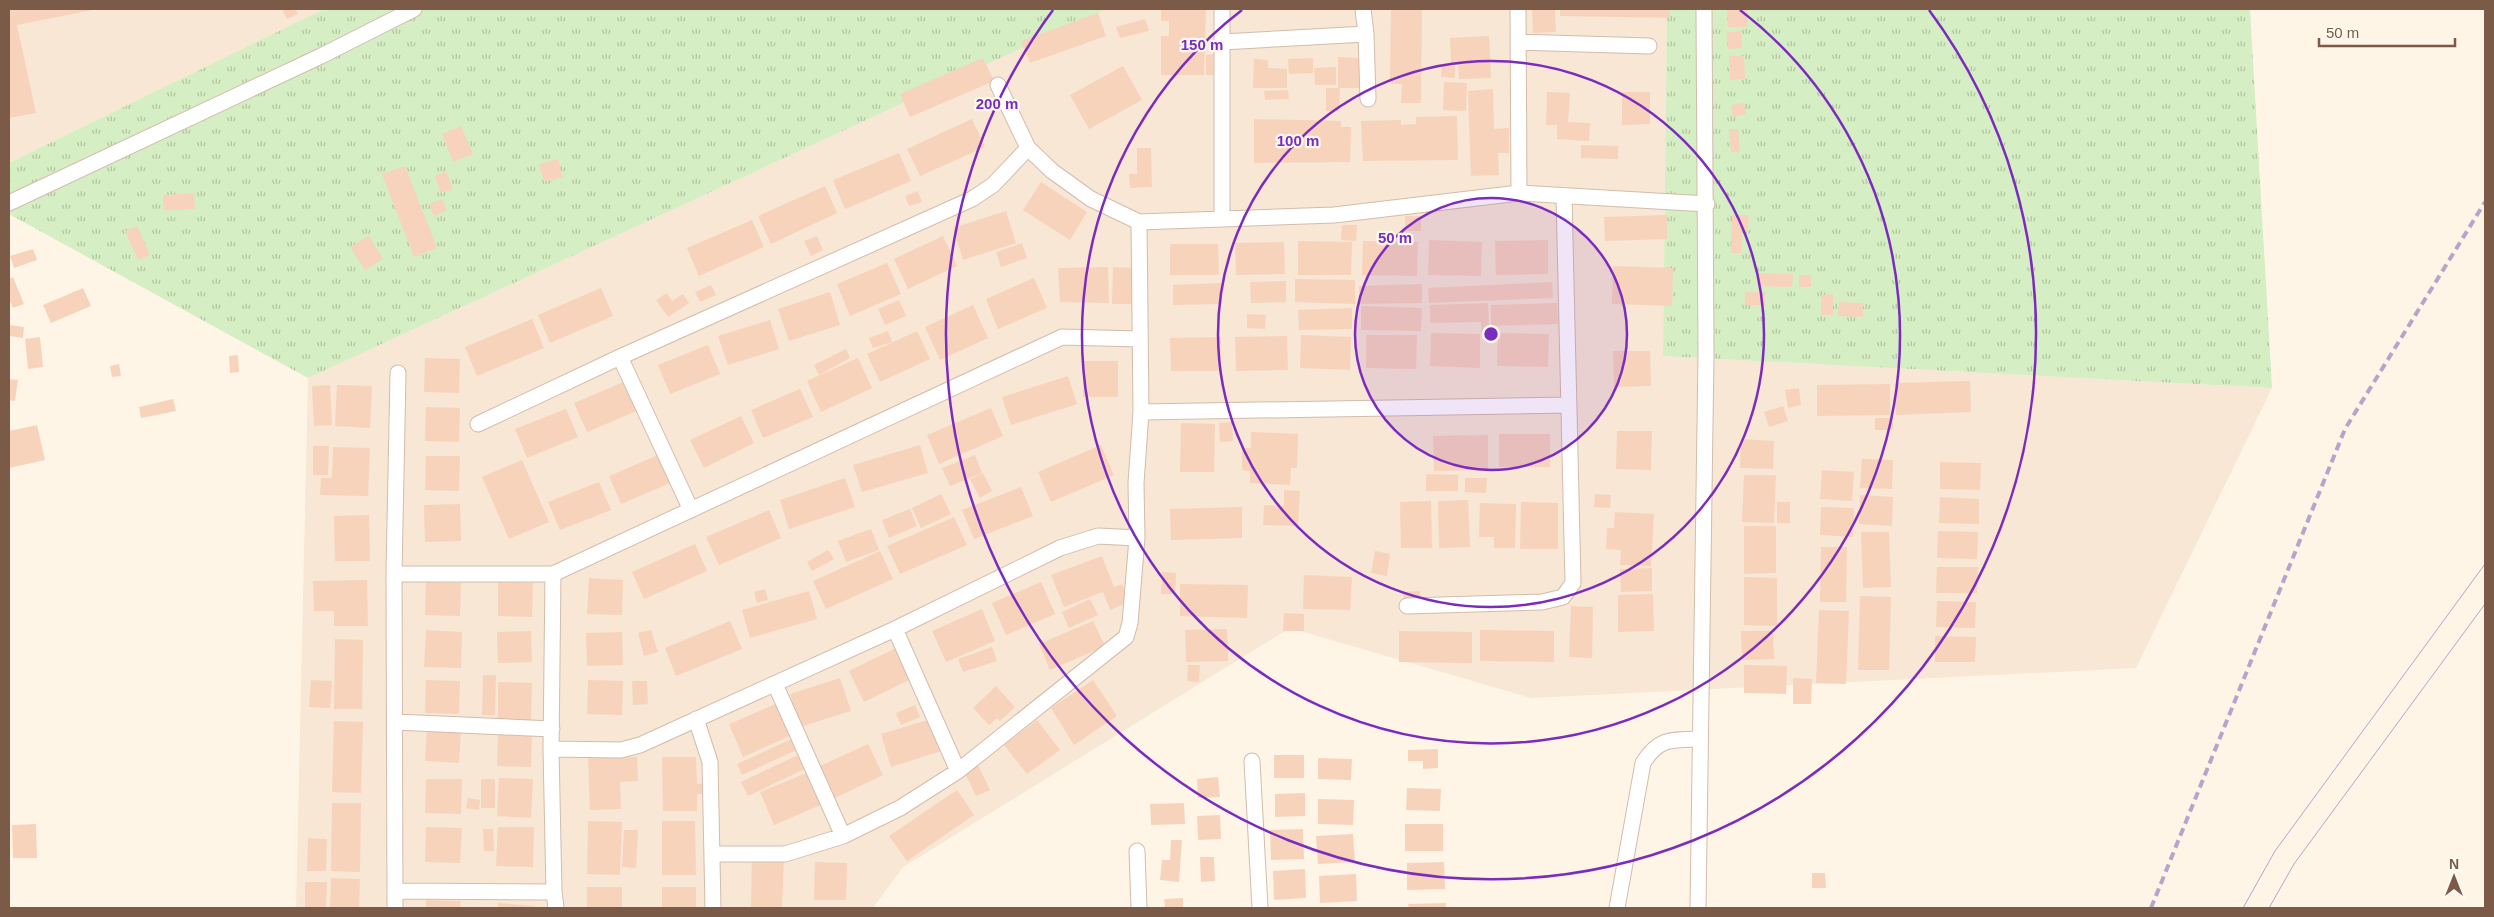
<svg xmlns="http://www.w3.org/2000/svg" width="2494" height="917" font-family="Arial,sans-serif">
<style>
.residential{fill:#f7e7d4}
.grass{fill:url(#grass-tufts)}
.building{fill:#f7d3bc}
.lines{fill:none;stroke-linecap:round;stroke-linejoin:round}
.minor-casing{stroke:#d3bcab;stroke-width:17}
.minor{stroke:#fff;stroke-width:15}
.tram{stroke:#b8a3cb;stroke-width:1}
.rail{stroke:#b8a3cb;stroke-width:4;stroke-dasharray:8 5;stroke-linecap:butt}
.ring{fill:none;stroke:#7b2cbf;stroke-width:2.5}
.centre{fill:#7b2cbf;stroke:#fff9ef;stroke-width:2.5}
.ring-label{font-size:15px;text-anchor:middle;font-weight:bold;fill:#7b2cbf;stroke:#fff9ef;stroke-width:4.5;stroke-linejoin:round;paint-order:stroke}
</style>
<defs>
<pattern id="grass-tufts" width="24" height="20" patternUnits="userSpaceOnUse" patternTransform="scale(1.25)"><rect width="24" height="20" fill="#d5eec3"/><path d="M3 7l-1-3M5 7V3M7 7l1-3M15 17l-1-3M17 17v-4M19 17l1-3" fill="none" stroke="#b2c4a0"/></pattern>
</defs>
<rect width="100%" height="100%" fill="#fef5e7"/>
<path class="residential" d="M9,9h315l-315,154z
M1107,9h560l-4,347 609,32 -136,280 -605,30 -241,-70 -387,239 -30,41h-577l12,-530z"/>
<path class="grass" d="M324,9h783l-799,369 -299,-164v-51z
M1667,9h583l22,379 -609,-32z"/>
<path class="building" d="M9,9l83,1 -75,15 19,88 -27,5z
M282,9h13l3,5 -11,5z
M1161,9h45l-2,66h-43v-39h8v-15h-8z
M1391,9h31l-1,94h-20l1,-19h-12z
M1532,9h23l1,23 -23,1z
M1560,9h110v9l-110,-2z
M1727,9h20l1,18h-20z
M1098,13l8,23 -76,27 -9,-22z
M1145,19l4,12 -29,7 -4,-11z
M1741,31l1,17 -14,1 -1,-17z
M1489,36l2,42 -32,1 -1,-14h-7l-1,-27z
M1216,54l1,21h-11v-20z
M1729,56h15l1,23 -15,1z
M1338,57l23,1v30h-23z
M983,58l11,23 -84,36 -10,-23z
M1313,58v15l-24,1 -1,-15z
M1254,59l14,1v8l19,1v19h-34z
M1442,65l13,1v12l-14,-1z
M1123,66l19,34 -53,29 -19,-34z
M1336,67v18h-21l-1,-17z
M1444,82l23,1 -1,28 -23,-1z
M1326,88h14l-1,23h-13z
M1493,89l1,40 15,-1v25h-11l1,22 -28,1 -3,-85z
M1288,90l1,9 -24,1 -1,-9z
M1547,92l23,1 -2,29 22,1 -1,18 -32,-2v-14h-11z
M1622,92h28v32l-28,1z
M1744,103l2,11 -13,3 -2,-12z
M1457,116l1,44 -95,1 -2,-40 40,-1v5l15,-1v-7z
M972,119l13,28 -65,29 -13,-27z
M1254,119l87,2v6h10l-1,35 -96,1z
M461,126l12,28 -20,8 -11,-28z
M1729,129h9l2,23h-9z
M1581,145l37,1v13l-37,-1z
M1137,148h14l1,39 -22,1 -1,-14h8z
M899,153l12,28 -66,28 -12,-29z
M558,159l5,18 -19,5 -5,-18z
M405,166l32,82 -23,9 -32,-83z
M446,171l7,18 -12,4 -6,-17z
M1041,182l46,30 -17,28 -47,-30z
M825,186l12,27 -66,31 -13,-28z
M918,191l4,11 -13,4 -4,-10z
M194,193l1,16 -31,1 -1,-15z
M442,199l5,11 -13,6 -5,-12z
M1006,211l10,32 -53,17 -10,-32z
M1667,215v24l-62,2 -1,-24z
M1732,215h17l-1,17h-6l-1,21h-10z
M1405,216h16v15h-16z
M752,220l12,27 -65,29 -12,-28z
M1342,225h15l-1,16 -15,-1z
M137,226l13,29 -12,5 -13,-29z
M369,236l14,23 -18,11 -15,-23z
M817,236l6,14 -12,6 -7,-15z
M943,236l14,30 -49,23 -14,-30z
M1429,240l53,2 -1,34 -53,-1z
M1548,240v34l-52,1 -1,-34z
M1298,241l54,1 -1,33h-53z
M1363,241l55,1 -1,34 -55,-1z
M1284,242l1,32 -49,1 -1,-32z
M1022,243l5,15 -26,9 -5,-15z
M1170,244h48l1,31h-49z
M33,249l4,11 -23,8 -4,-12z
M887,263l14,31 -51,22 -13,-32z
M1613,266l60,2 -1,38 -60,-2z
M1108,267l1,36 -49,-1 -2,-34z
M1113,267l20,1 -1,36h-20z
M1758,273l35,1 -1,13 -34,-1z
M1799,275h12v12h-12z
M13,277l11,27 -11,4 -4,-9v-20z
M1034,278l13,30 -49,21 -12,-30z
M1295,279l60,1v24l-60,-2z
M1286,281v21l-35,1 -1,-21z
M1552,282l1,16 -124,5 -1,-15z
M1221,283l1,21 -49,1v-20z
M1422,284v19l-63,1v-18z
M711,285l5,10 -16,7 -5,-10z
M83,288l8,18 -40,17 -8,-18z
M601,288l12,28 -63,27 -12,-28z
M830,292l10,33 -51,16 -11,-32z
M1745,292h20v13h-20z
M667,293l5,8 11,-7 6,9 -21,14 -12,-17z
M1833,294v21h-12v-20z
M899,300l7,16 -21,9 -7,-16z
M1839,302l24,1v14l-25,-1z
M1488,303l1,28 -8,1v-10l-51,1v-18z
M1557,303l1,21 -67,2v-21z
M973,305l15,33 -48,22 -15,-33z
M1361,306l61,2 -1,23 -60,-1z
M1352,308v21l-53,1 -1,-20z
M1247,314l19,1 -1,14 -18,-1z
M532,319l12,29 -67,28 -12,-29z
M770,320l9,29 -51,16 -10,-29z
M9,325l15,2 -1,11 -14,-2z
M888,331l4,11 -19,6 -4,-10z
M917,331l13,28 -50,23 -13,-28z
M1431,333l49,1v34l-50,-2z
M1498,333l51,1 -1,33 -51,-1z
M1301,335l50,2 -1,33 -50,-2z
M1366,335h51l-1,34 -50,-1z
M1287,336l1,34 -52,1 -1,-34z
M40,337l3,30 -15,2 -3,-30z
M1221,337v34h-50l-1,-33z
M708,345l12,29 -50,20 -12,-29z
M846,349l4,9 -31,17 -5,-10z
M1613,351h37l1,35 -37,1z
M238,355l1,17 -9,1 -1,-17z
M425,358l35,1 -1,34 -35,-1z
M858,358l14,30 -51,24 -14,-31z
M1083,361h35v36h-35z
M119,364l2,12 -9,1 -2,-11z
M1068,376l9,28 -66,21 -9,-28z
M9,379l9,1 -3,21 -6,-1z
M626,381l13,29 -52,22 -13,-29z
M1970,381l1,31 -75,3 -1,-32z
M1890,384v31l-73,1v-31z
M330,385l2,40 -18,1 -2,-40z
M337,385l35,1 -2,42 -35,-2z
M1799,388l2,17 -13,3 -3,-18z
M800,389l13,28 -50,21 -12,-28z
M173,399l3,12 -35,7 -2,-11z
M1783,406l5,15 -19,6 -5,-15z
M426,407l34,1 -1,34 -34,-1z
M991,408l12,28 -64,28 -12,-29z
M566,409l12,28 -51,21 -12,-29z
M741,416l13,27 -50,25 -14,-28z
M1875,418h18v12h-18z
M1232,422l1,19 -13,1 -1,-19z
M1181,423l34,1 -1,48h-34z
M37,425l8,35 -36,8v-37z
M1617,431h35l-1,39 -35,-1z
M1251,432l47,2 -1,34h-6l-1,17 -40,-2v-12l-8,-1v-22h9z
M1499,434h51v33h-51z
M1488,435v35l-54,1 -1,-35z
M1741,439l33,2 -1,28 -33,-1z
M920,445l8,28 -66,19 -9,-27z
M1101,445l13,30 -63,27 -13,-30z
M313,446h16l-1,29h-15z
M333,447l37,1 -2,48 -48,-1 1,-17h11z
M658,455l12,28 -49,21 -12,-28z
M975,455l7,18 -32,13 -8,-18z
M426,456h34l-1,35 -34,-1z
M1862,459l31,1 -1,29 -32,-1z
M522,460l27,62 -40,17 -27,-62z
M1940,462l41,1 -1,27 -40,-1z
M1822,470l32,2 -2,29 -32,-2z
M983,473l9,18 -12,7 -10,-19z
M1426,474l32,1v16h-32z
M1744,475h32l-2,48 -32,-1z
M845,478l10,29 -66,22 -9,-29z
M1465,478h22l-1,15 -21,-1z
M599,482l12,28 -51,20 -12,-28z
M1021,487l12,29 -59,23 -12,-29z
M1284,490l16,1 -2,35 -35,-1 1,-20 20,1z
M941,494l10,20 -30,14 -9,-20z
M1595,494l16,1 -1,13 -16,-1z
M1860,495l33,2 -1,29 -33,-2z
M1940,497l39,2v25l-40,-1z
M1468,500l2,47 -31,1 -1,-47z
M1431,501l1,47h-31l-1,-46z
M1521,502l37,1v46h-38z
M1777,502h13v21h-13z
M1480,503l36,1 -1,44h-21v-11h-15z
M460,504l1,37 -36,1 -1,-37z
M1242,507v31l-71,2 -1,-31z
M1821,507l33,1 -1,29 -33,-2z
M910,509l7,17 -28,12 -7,-18z
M769,510l12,28 -62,27 -13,-28z
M1615,512l39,2 -3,52 -31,-1 1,-15 -15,-1 1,-21h7z
M369,515l1,46h-35l-1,-45z
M954,517l13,28 -67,29 -13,-28z
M1744,526h32v47l-32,1z
M871,529l8,21 -33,12 -8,-21z
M1938,531l40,1 -1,27 -40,-1z
M1861,532h28l2,55 -28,1z
M695,544l12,27 -63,28 -12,-27z
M1821,547h26l-1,55h-26z
M828,550l6,9 -22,12 -5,-9z
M880,551l13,28 -67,30 -13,-28z
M1375,551l15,3 -3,22 -16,-3z
M1102,556l12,31 8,-3 7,18 -19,8 -7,-18 -39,15 -13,-32z
M1937,567h41l-1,26h-41z
M1652,568v23l-31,1 -1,-23z
M1162,572l14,1 -1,21h-14z
M1304,575l48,2 -2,33 -47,-1z
M1744,577l33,1v48l-33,-1z
M589,578l34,2 -1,35 -35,-1z
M367,580l1,46h-34v-15h-20l-1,-30z
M426,582l35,1 -1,33 -35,-1z
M498,582l35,1 -1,34 -34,-1z
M1041,582l14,32 -49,21 -14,-32z
M1180,584l68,1 -1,33 -67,-2z
M765,589l3,11 -11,3 -3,-11z
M809,591l8,28 -67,19 -8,-28z
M1420,591l1,14 -16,1 -2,-14z
M1653,594l1,37 -36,1v-37z
M1860,596l31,1 -2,73h-31z
M1090,599l8,16 -29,13 -7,-16z
M1937,601l39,1 -1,26 -39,-1z
M1571,606l22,1 -1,51 -23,-1z
M982,609l13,32 -49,21 -14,-31z
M1819,610l30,1 -3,73 -30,-1z
M1284,613l20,1v17h-21z
M730,621l12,28 -66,27 -11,-28z
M1093,621l12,25 -55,24 -11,-26z
M1227,629l1,32 -42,1 -1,-32z
M426,630l36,2 -1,36 -37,-1z
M651,630l7,22 -14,4 -6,-23z
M1480,630l74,1v31l-74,-1z
M531,631l1,31 -34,1 -1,-31z
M1399,631l73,1v31l-73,-1z
M1741,631h32l1,28 -32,1z
M622,632l1,33 -36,1 -1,-33z
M1935,636l41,1 -1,25h-40z
M335,639l28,1 -1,69h-28z
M992,647l5,14 -34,11 -5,-13z
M896,648l15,31 -47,23 -15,-31z
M1188,665h12l-1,17 -12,-1z
M1744,665l43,1 -1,28 -42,-1z
M483,675h13l-1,40h-13z
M840,678l11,33 -51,16 -10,-33z
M1793,678l19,1 -1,25h-18z
M311,680l21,1 -2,27 -21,-1z
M426,680l34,1 -1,33 -34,-1z
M588,680l35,1 -1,34 -35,-1z
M1093,680l24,36 -43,29 -23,-37z
M632,681h15l1,23 -15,1z
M498,682l34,1 -1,38 -33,-1z
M996,686l19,21 -15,14 -3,-3 -8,7 -16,-17z
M778,703l14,32 -49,22 -14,-33z
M915,705l5,12 -19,8 -5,-12z
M931,719l10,32 -50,16 -10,-33z
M1037,720l23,30 -33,24 -23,-29z
M334,721l29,1 -2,71 -29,-1z
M427,729l34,1 -2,33 -34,-2z
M498,730l34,1 -1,36 -34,-1z
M796,737l5,11 -59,27 -5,-11z
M868,744l15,31 -48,23 -15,-32z
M1438,749v19l-15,1v-8h-15v-11z
M800,754l7,14 -59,28 -7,-14z
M1274,755h30v23h-30z
M637,757l1,24 -18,1 1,27 -31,1 -2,-52z
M662,757h34l1,27 11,-1 1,11h-12v17h-34z
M1318,758l34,1 -1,21 -33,-1z
M977,763l13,27 -14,6 -13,-27z
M809,772l14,32 -49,21 -14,-33z
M1218,777l2,20 -22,1 -1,-19z
M499,778l34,1 -2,39 -34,-2z
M426,779h36l-1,35 -36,-1z
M481,779h14v29h-14z
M1407,788l34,1 -1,22 -34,-1z
M957,790l17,25 -67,46 -18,-25z
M1305,793v23l-30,1v-23z
M468,798l12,2 -1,10 -13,-2z
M1318,799l36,1 -1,25 -35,-1z
M332,803h29l-1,69 -29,-1z
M1184,803l1,21 -34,1 -1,-21z
M1220,815l1,24 -23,1 -1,-24z
M588,821l34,1 -2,53 -33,-1z
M662,821h33l1,54h-34z
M36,824l1,34h-24l-1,-33z
M1405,824h38v27h-38z
M426,827l36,1 -2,35 -35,-1z
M498,827h36l-1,40 -37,-1z
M483,829h10l1,22h-10z
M1303,829l1,30 -33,1 -1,-30z
M624,830h14l-2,38 -14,-1z
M1353,834l2,28 -37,2 -2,-28z
M308,838l19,1 -1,32h-19z
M1171,840h11l-3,42 -19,-2 2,-20h8z
M752,855l32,1 -2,52 -31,-1z
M1200,857h14l1,24 -14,1z
M815,862l32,1 -1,37h-32z
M1444,862l1,27 -38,1v-27z
M1305,869l1,29 -32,2 -1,-29z
M1812,873h13l1,15h-14z
M1356,874l1,27 -37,2 -1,-27z
M331,878l29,1 -1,29h-29z
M305,882h22l-1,26h-21z
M587,887h35v21h-35z
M662,887h34v21h-34z
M1183,898v10h-18l-1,-9z
M426,900l35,1 -1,7h-34z
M498,903l37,3v2h-37z
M1446,903v5h-37l-1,-4z"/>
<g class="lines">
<defs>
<path id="minor" d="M1363,9l3,25 2,65
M1518,9l1,184
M1222,42l144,-8
M1518,42l131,4
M998,85l30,63 24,23 39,28 48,23 195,-7 185,-22 188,11
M9,203l312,-147 93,-47
M1222,219v-210
M620,357l71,153
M1141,412l428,-7
M478,424l142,-67 352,-158 21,-14 35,-37
M394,574h159l509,-237 78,2
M1407,606l135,-4 21,-5 10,-14 -9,-387
M895,629l63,142
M775,684l68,152
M696,719l14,43 3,146
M395,722l157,7
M551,749l70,1 19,-5 255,-116 165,-81 38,-12 39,2
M1252,761l8,147
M1137,851l2,57
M713,854h72l58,-18 57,-28 58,-37 168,-134 4,-14 7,-85 -1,-55 5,-71 -2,-190
M395,891l159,1 -3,-143 2,-175
M554,892l2,16
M395,908l-1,-334 4,-201
M1617,908l26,-145c16,-26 29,-23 57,-24
M1698,908l8,-553 -2,-346"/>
</defs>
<use href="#minor" class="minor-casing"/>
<use href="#minor" class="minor"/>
<path class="tram" d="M2243,908l32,-57 210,-287
M2269,908l25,-44 191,-260"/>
<path class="rail" d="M2151,908l194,-479 140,-227"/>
</g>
<circle cx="1491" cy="334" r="136" fill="#7b2cbf" fill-opacity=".12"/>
<g class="ring">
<circle cx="1491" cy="334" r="136"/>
<circle cx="1491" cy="334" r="273"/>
<path d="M1740 10A409 409 0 1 1 1242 10"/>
<path d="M1929 10A545 545 0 1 1 1053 10"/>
</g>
<circle cx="1491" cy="334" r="8" class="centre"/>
<g class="ring-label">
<text x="1202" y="50">150 m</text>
<text x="997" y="109">200 m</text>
<text x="1298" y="146">100 m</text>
<text x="1395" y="243">50 m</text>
</g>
<rect width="2494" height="917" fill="none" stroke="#7c5a48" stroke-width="20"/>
<g transform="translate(2454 877)" stroke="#fff9ef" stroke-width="4" paint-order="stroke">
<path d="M0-4L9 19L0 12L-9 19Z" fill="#7c5a48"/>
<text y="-8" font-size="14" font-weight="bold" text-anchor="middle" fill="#7c5a48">N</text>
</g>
<path d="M2319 38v8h136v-8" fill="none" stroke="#7c5a48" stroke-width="2.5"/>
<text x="2326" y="38" font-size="15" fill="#7c5a48" stroke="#fff9ef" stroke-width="4" paint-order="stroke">50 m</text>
</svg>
